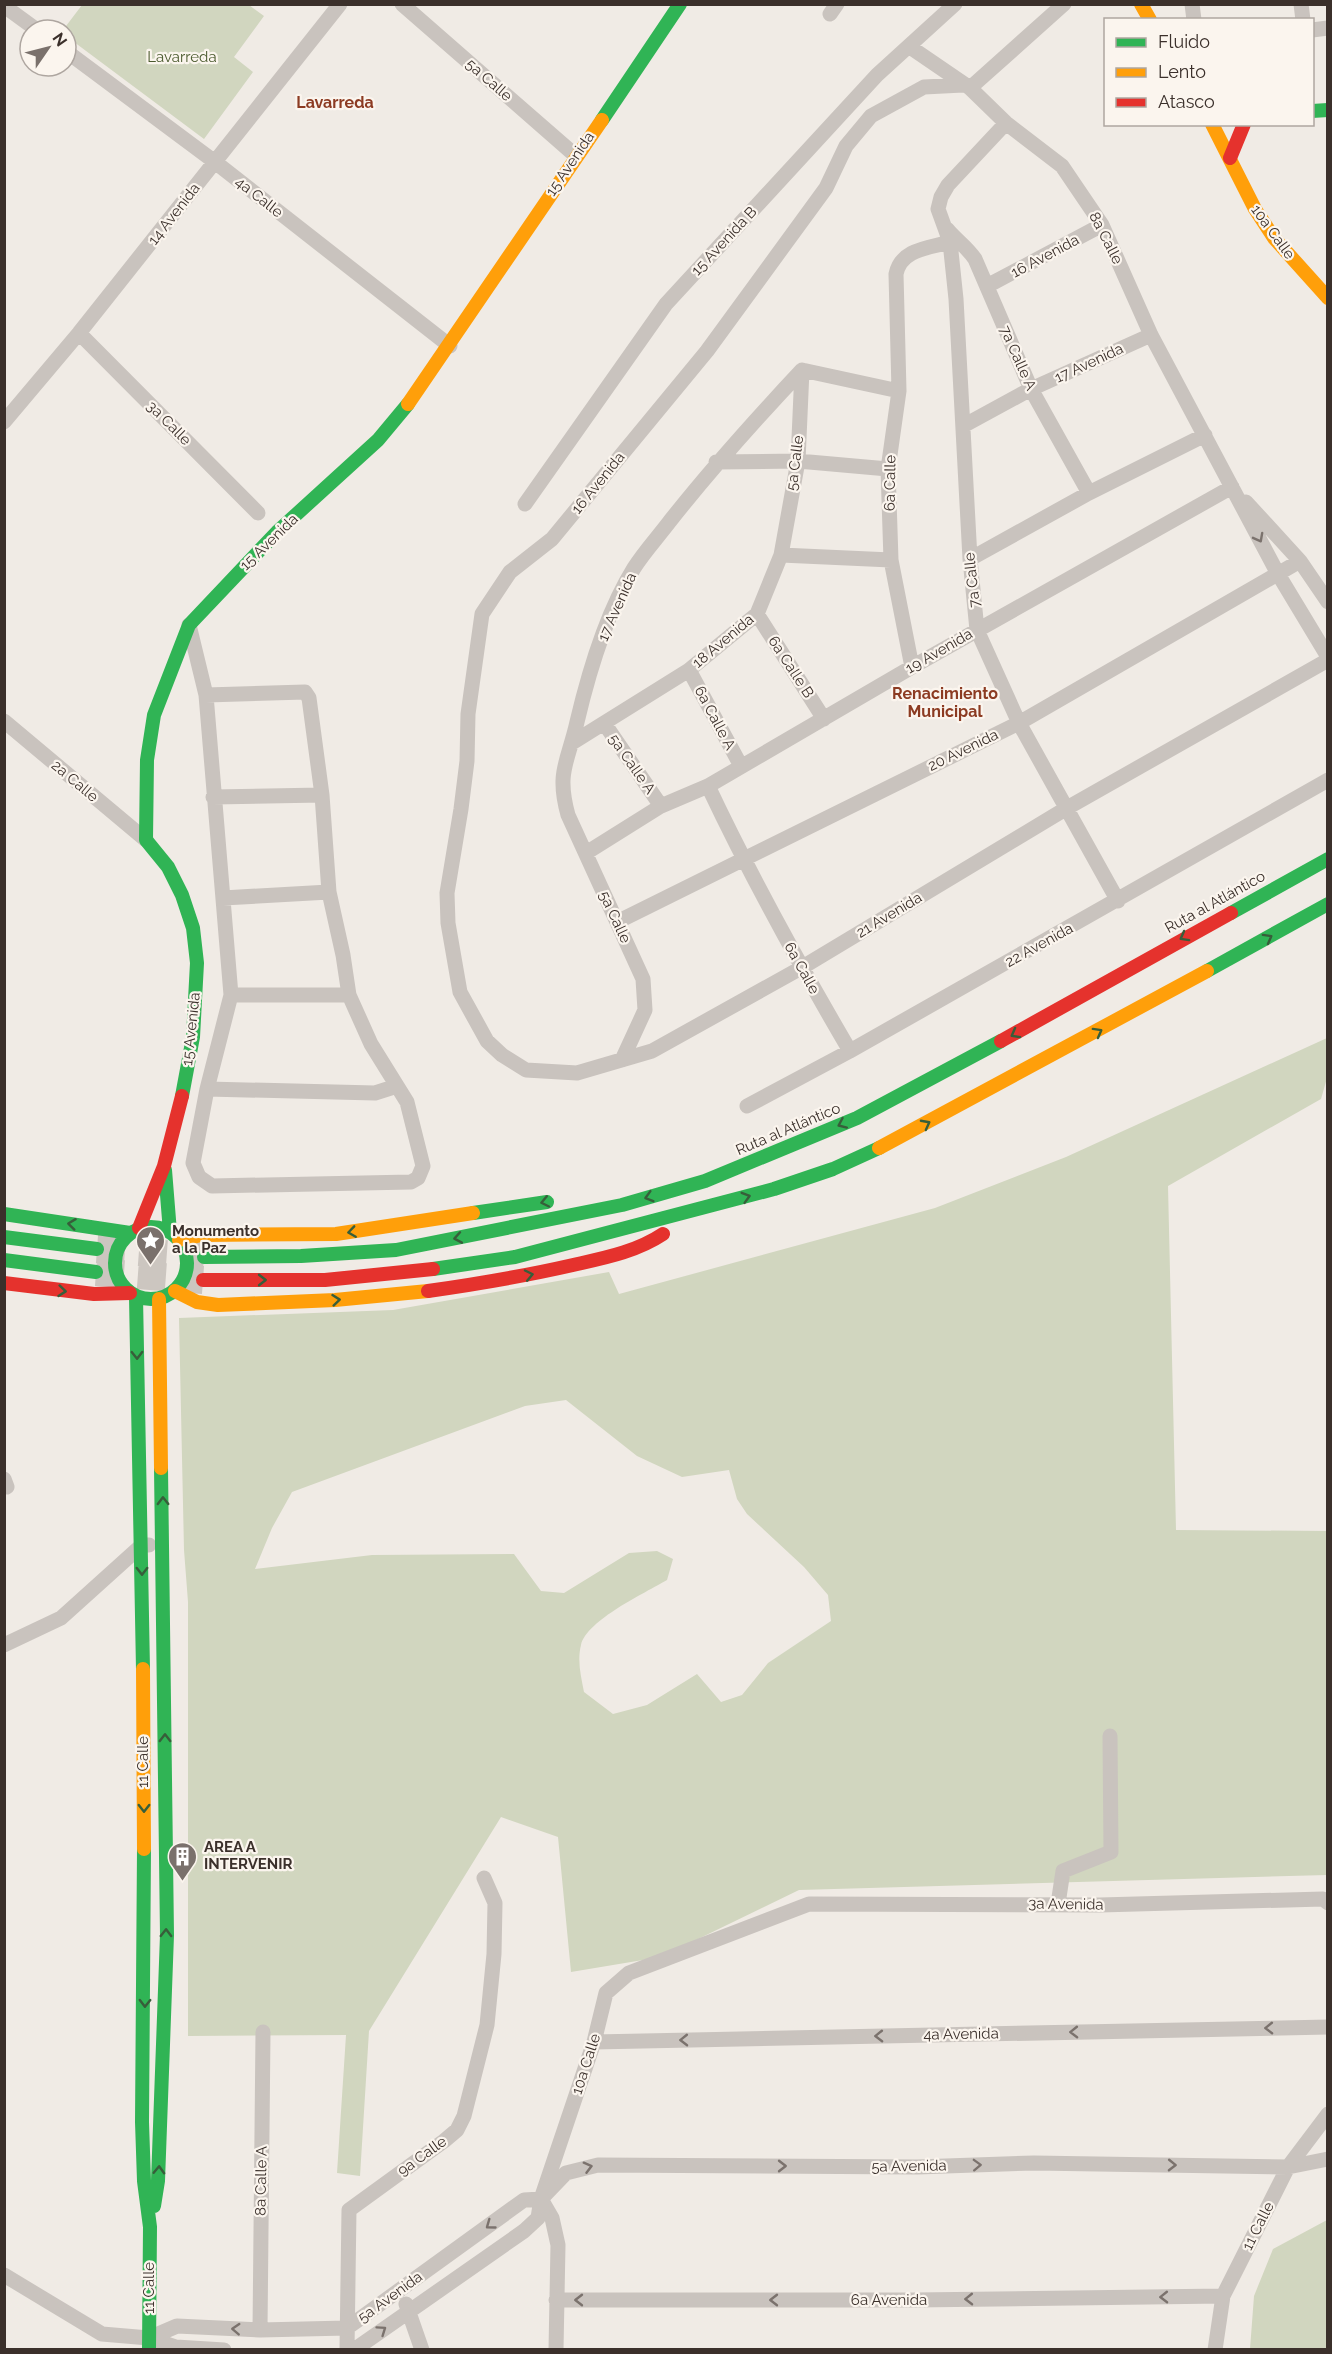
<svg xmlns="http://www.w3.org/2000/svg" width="1332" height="2354" font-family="Raleway,sans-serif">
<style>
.green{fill:#d1d6bf;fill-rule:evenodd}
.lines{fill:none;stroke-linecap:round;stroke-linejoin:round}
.highway-tunnel{stroke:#ccc6c0;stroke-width:28;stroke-dasharray:28 14;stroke-linecap:butt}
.street{stroke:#c9c3be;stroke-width:15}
.fast{stroke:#30b455;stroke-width:14}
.slow{stroke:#ff9f0a;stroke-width:14}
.jam{stroke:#e5322d;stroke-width:14}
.oneway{stroke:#7b726d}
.oneway2{stroke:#375e3a}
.labels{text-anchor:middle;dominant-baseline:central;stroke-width:4.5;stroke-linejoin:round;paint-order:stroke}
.park-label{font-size:15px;fill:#4a5a2e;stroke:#fbf5ee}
.street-label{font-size:15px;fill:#3b302b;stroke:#fbf5ee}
.poi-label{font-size:15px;font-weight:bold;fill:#3b302b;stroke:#fbf5ee;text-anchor:start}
.neighbourhood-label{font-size:16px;font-weight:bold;fill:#8c3b22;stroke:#fbf5ee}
</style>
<rect width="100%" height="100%" fill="#f0ebe5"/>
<path class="green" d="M82,5h167l15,11 -30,41 19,15 -49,67 -138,-103v-6h-3z
M1327,1038v40l-6,21 -153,87 8,344 151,1v344l-528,15 -138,67 -90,15 -13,-135 -57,-20 -132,214 -9,145 -23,-3 9,-138 -158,1v-434l-4,-52 -5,-232 214,-8 216,-38 10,22 316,-86 131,-51zM566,1400l71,56 45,21 47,-7 8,29 10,15 57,53 24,28 3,26 -63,42 -26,32 -21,7 -24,-28 -50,31 -34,9 -29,-22c-3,-16 -7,-31 -3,-47 6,-25 64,-52 86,-65l6,-21 -16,-8 -28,2 -65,40 -23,-2 -27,-37 -142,1 -117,14 17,-41 20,-36 233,-86z
M1327,2220v129h-77l4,-53 19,-47z"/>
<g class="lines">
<path class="highway-tunnel" d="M97,1249l107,8
M96,1272l107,8"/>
<path class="street" d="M402,4l174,152
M1192,4l2,16
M1301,4l2,16
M4,6l33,24
M830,14l7,-10
M1312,30l16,-2
M910,47l60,41 36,35 56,43 40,59 49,110 127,239 50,83
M66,51l149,111 235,184
M963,85l-39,2 -53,29 -25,30 -20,42 -119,163 -155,188 -42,33 -28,42 -14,100 -1,47 -6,48 -14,84 1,30 12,69 27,49 15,14 24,15 51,3 75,-22 149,-83 266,-160 261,-148
M970,88l94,-84
M1006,123l-58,62 -7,12 -3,12 12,33 6,57 14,260 7,71 42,93 99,178
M947,229c9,11 20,18 28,30l56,130 58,104
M987,286l115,-61
M79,333l179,180
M802,370l97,21
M4,422l75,-89 261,-329
M963,426l68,-37 120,-54
M716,462l82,-1 90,8
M1246,502l54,59 28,41
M525,504l141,-200 211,-229 78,-71
M781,555l110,5
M970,559l119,-66 116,-58
M757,614l67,105
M189,625l17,70 25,300 -24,94 -14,74 6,14 13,9 199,-4 7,-4 5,-12 -16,-64 -36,-58 -22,-49 -6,-40 -14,-63 -7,-97 -13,-97 -4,-6 -99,3
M912,667l-21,-107 -3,-91 11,-78 -3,-117c5,-25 33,-26 54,-32
M689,670l52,96
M4,721l142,119
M604,723l85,-53 68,-56 24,-59 17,-94 4,-91
M572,743l32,-20 57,83
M708,786c43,91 91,178 142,265
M213,797l109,-2
M586,853l75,-47 47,-20 204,-119 320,-180
M223,898l106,-6
M617,922l402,-199 281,-162
M231,995h118
M622,1060l23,-50 -2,-31 -75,-164c-12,-43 0,-53 9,-93 12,-51 29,-109 57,-154 10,-16 24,-31 36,-47 42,-53 86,-102 132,-151
M207,1089l168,4 22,-7
M747,1106l103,-55 478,-271
M4,1479l3,8
M4,1645l57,-27 81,-73h7
M1058,1904l5,-33 48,-19 -1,-116
M594,2042l734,-15
M541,2199l11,19 6,27 -2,105
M4,2275l98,59 47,4 27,9 48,3
M556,2300h358l309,-4
M406,2304l16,46
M260,2330l3,-298
M149,2338l28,-12 83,4 87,-2 177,-128 17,-1 25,-26 32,-8 319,2 117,-4 254,4 40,-8
M347,2350l2,-140 95,-69 13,-11 7,-14 23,-91 7,-71 1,-51 -11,-25
M354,2350l170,-119 14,-13 3,-19 53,-157 12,-49 23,-20 180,-69 291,1 223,-6 5,4
M1215,2350l8,-54 65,-129 40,-53"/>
<path class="fast" d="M1312,111l16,-1
M602,120l78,-116
M1231,913l97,-54
M1207,971l121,-67
M182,1096l11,-59 4,-74 -4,-35 -11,-33 -14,-28 -22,-27 1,-80 7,-45 35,-90 88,-93 101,-92 30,-36
M165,1170l5,62
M473,1213l74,-11
M4,1214l126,19
M115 1263a36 36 0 1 1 72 0a36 36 0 1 1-72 0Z
M4,1237l93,12
M204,1257l97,-1 95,-6 226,-45 83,-24 152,-63 144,-77
M4,1260l92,12
M433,1269l82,-12 259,-68 59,-20 46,-21
M136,1297l7,372
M144,1849l-2,273 2,59 6,46 -1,123
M154,2206l4,-25 9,-246 -6,-467"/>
<path class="slow" d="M1141,4l9,16
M1212,124l43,85 19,29 54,60
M408,404l194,-284
M879,1148l328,-177
M179,1240l23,-5 134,-1 137,-21
M175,1291l22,11 21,3 117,-5 93,-9
M159,1299l2,169
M143,1669l1,180"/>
<path class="jam" d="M1230,158l14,-34
M1001,1041l230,-128
M139,1228l25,-62 18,-70
M203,1280h122l108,-11
M4,1283l90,11 36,-1
M428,1291c49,-7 97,-15 145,-26 31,-7 63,-13 90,-31"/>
</g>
<defs><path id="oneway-chevron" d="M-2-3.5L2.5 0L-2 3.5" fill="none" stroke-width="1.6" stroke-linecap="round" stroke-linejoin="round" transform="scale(1.5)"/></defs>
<g class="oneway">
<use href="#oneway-chevron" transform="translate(1259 538) rotate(62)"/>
<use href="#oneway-chevron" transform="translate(1269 2028) rotate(179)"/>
<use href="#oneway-chevron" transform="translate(1074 2032) rotate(179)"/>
<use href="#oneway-chevron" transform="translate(879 2036) rotate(179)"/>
<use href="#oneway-chevron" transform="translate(684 2040) rotate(179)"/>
<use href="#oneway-chevron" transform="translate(977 2165) rotate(-2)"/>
<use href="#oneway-chevron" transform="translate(1172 2165) rotate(1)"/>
<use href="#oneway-chevron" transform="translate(782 2166)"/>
<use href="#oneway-chevron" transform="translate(588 2167) rotate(-15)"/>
<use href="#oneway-chevron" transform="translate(490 2225) rotate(144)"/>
<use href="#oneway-chevron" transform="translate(1164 2297) rotate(179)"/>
<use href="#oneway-chevron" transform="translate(969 2299) rotate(179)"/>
<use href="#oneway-chevron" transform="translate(579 2300) rotate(-180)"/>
<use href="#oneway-chevron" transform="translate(774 2300) rotate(-180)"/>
<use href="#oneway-chevron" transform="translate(236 2329) rotate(-177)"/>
<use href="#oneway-chevron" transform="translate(382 2330) rotate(-35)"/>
</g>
<g class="oneway2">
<use href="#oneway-chevron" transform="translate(1184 937) rotate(151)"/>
<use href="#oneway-chevron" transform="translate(1268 938) rotate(-29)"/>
<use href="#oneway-chevron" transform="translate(1098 1032) rotate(-29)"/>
<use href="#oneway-chevron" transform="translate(1015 1034) rotate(151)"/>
<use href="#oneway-chevron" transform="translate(842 1124) rotate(156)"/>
<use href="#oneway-chevron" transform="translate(926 1124) rotate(-28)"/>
<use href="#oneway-chevron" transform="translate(649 1197) rotate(164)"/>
<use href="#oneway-chevron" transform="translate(746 1197) rotate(-16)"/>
<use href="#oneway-chevron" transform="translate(545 1202) rotate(168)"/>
<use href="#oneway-chevron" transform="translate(72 1224) rotate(-173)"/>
<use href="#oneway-chevron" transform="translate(352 1232) rotate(172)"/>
<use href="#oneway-chevron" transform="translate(458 1238) rotate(170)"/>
<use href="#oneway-chevron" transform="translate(529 1275) rotate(-12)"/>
<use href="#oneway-chevron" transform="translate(262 1280)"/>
<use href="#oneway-chevron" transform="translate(62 1291) rotate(6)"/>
<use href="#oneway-chevron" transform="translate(336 1300) rotate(-6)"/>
<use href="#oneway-chevron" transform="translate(137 1355) rotate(89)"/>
<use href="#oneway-chevron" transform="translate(163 1501) rotate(-91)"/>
<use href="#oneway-chevron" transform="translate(142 1571) rotate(90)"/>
<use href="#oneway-chevron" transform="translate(165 1738) rotate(-90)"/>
<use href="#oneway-chevron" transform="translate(144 1808) rotate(90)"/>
<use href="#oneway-chevron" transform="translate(166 1933) rotate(-89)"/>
<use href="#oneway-chevron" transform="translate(145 2003) rotate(91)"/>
<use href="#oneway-chevron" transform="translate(159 2170) rotate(-88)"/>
</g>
<defs>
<symbol id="sight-pin" viewBox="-11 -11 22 30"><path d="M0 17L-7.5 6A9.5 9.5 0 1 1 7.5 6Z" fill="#7a716c" stroke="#fbf5ee"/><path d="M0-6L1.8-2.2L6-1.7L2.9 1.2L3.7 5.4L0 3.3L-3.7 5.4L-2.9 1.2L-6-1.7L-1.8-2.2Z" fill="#fff"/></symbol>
<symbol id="building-pin" viewBox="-11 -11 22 30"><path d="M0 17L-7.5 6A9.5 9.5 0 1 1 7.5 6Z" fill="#7a716c" stroke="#fbf5ee"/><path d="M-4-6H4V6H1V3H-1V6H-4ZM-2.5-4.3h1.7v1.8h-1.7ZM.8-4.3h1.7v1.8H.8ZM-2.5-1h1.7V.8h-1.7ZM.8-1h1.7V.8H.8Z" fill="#fff"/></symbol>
</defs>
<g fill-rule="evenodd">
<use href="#sight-pin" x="134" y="1224" width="33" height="45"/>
<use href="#building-pin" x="166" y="1840" width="33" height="45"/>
</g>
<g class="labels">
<g class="park-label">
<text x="182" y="57">Lavarreda</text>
</g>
<g class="street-label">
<text transform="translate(489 80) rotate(41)">5a Calle</text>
<text transform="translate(570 164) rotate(-56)">15 Avenida</text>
<text transform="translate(259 197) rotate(38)">4a Calle</text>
<text transform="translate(174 214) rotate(-52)">14 Avenida</text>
<text transform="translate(1273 232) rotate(54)">10a Calle</text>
<text transform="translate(1106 238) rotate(63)">8a Calle</text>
<text transform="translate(724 241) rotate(-47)">15 Avenida B</text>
<text transform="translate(1045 256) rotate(-28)">16 Avenida</text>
<text transform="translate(1018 358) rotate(66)">7a Calle A</text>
<text transform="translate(1089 363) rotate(-25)">17 Avenida</text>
<text transform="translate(169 423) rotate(45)">3a Calle</text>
<text transform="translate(795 463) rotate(-83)">5a Calle</text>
<text transform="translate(598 483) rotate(-51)">16 Avenida</text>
<text transform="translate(890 483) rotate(-89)">6a Calle</text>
<text transform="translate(269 542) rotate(-44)">15 Avenida</text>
<text transform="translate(972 580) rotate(-96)">7a Calle</text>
<text transform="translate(617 607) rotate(-66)">17 Avenida</text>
<text transform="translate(723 641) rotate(-40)">18 Avenida</text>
<text transform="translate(939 651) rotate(-30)">19 Avenida</text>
<text transform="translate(791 667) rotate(57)">6a Calle B</text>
<text transform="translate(715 718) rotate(62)">6a Calle A</text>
<text transform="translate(963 750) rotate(-26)">20 Avenida</text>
<text transform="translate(632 764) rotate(55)">5a Calle A</text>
<text transform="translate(75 781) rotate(40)">2a Calle</text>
<text transform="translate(1215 902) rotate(-29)">Ruta al Atlántico</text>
<text transform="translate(889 915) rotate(-31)">21 Avenida</text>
<text transform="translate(615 917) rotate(65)">5a Calle</text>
<text transform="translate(1039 945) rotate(-29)">22 Avenida</text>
<text transform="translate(802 968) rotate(61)">6a Calle</text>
<text transform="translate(191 1029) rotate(-84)">15 Avenida</text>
<text transform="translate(788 1129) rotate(-23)">Ruta al Atlántico</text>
<text transform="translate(143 1762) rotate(-90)">11 Calle</text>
<text transform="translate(1066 1904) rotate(1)">3a Avenida</text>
<text transform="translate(961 2034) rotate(-1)">4a Avenida</text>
<text transform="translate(586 2064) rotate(-72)">10a Calle</text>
<text transform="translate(422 2156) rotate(-36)">9a Calle</text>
<text transform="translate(909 2166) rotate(-1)">5a Avenida</text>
<text transform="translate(261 2181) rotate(-89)">8a Calle A</text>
<text transform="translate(1258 2226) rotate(-63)">11 Calle</text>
<text transform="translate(149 2288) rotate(-90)">11 Calle</text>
<text transform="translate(390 2297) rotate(-36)">5a Avenida</text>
<text x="889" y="2300">6a Avenida</text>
</g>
<g class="poi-label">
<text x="172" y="1231">Monumento<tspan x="172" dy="17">a la Paz</tspan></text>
<text x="204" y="1847">AREA A<tspan x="204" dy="17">INTERVENIR</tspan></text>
</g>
<g class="neighbourhood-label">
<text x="335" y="102">Lavarreda</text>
<text x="945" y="693">Renacimiento<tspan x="945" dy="18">Municipal</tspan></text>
</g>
</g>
<rect width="1332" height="2354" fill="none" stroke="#3b302b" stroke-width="12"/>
<rect x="1104" y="18" width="210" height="108" fill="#fbf5ee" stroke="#aea6a0" stroke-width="1.5"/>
<rect x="1116" y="38" width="30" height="9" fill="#30b455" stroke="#aea6a0" stroke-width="1.5"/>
<text x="1158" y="48" font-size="18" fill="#3b302b">Fluido</text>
<rect x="1116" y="68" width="30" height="9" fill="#ff9f0a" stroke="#aea6a0" stroke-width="1.5"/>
<text x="1158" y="78" font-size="18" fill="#3b302b">Lento</text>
<rect x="1116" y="98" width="30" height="9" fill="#e5322d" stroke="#aea6a0" stroke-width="1.5"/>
<text x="1158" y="108" font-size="18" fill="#3b302b">Atasco</text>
<g transform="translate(48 48) rotate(55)"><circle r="28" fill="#fbf5ee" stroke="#aea6a0" stroke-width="1.5"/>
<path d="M0-4.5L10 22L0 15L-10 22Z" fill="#7a716c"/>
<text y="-9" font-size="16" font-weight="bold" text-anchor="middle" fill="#3b302b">N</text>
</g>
</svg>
